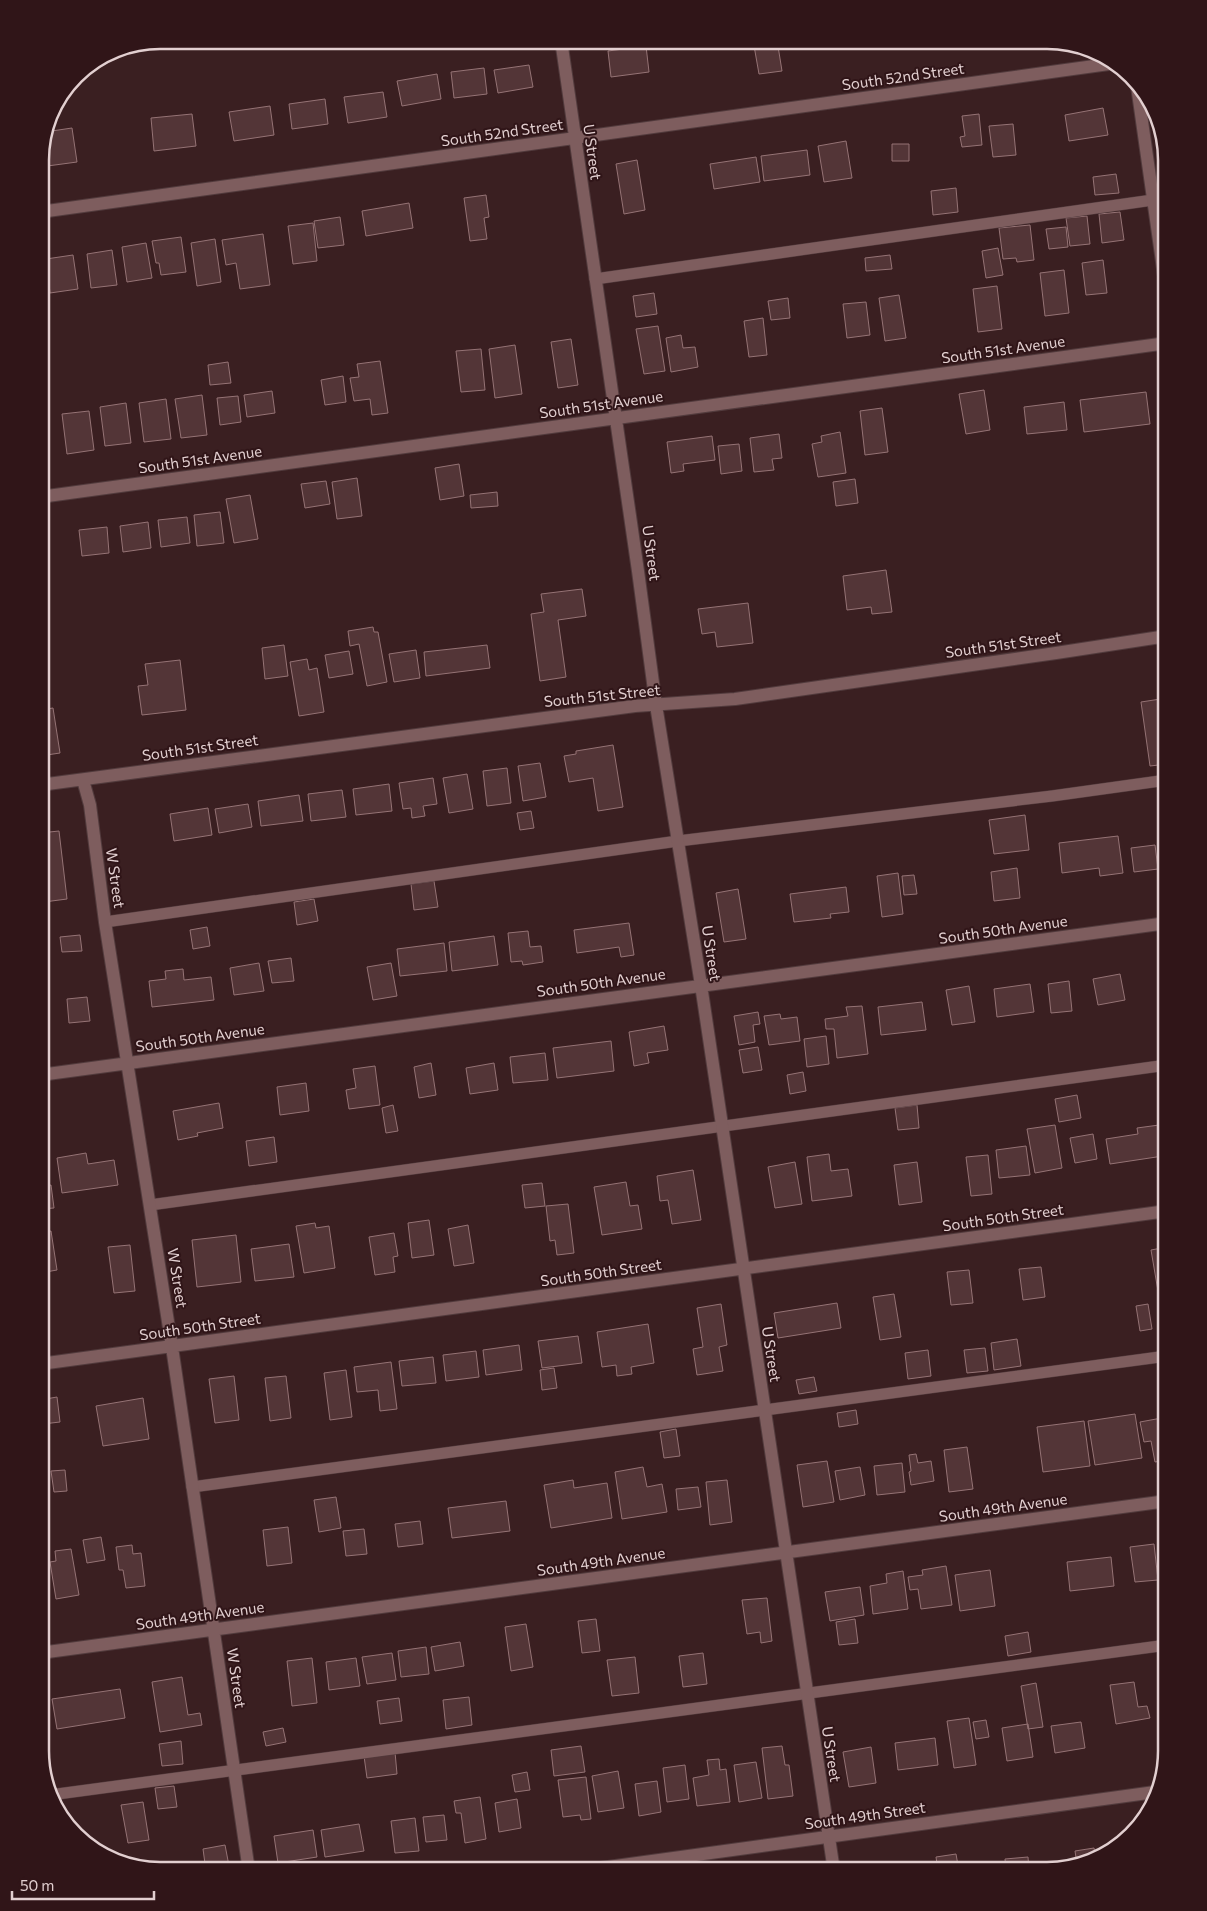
<svg xmlns="http://www.w3.org/2000/svg" width="1207" height="1911" font-family="Commissioner,sans-serif">
<style>
.building{fill:#533537;stroke:#957375}
.lines{fill:none;stroke-linecap:round;stroke-linejoin:round}
.service-casing{stroke:#523b3d;stroke-width:12}
.minor-casing{stroke:#523b3d;stroke-width:14}
.service{stroke:#7e5d5e;stroke-width:11}
.minor{stroke:#7e5d5e;stroke-width:12}
.labels{text-anchor:middle;dominant-baseline:central;stroke-width:4;stroke-linejoin:round;paint-order:stroke}
.street-label{font-size:15px;fill:#e2cfd0;stroke:#301518}
.rim{fill:none;stroke:#e2cfd0;stroke-width:2.5}
</style>
<rect width="100%" height="100%" fill="#3a1f21"/>
<path class="building" d="M753,40h24l5,31 -23,3z
M816,40h41v4l-40,5z
M646,46l3,26 -38,5 -3,-26z
M529,65l4,22 -35,6 -4,-23z
M484,68l3,26 -33,4 -3,-26z
M437,74l4,25 -39,7 -5,-25z
M383,92l4,25 -39,6 -4,-26z
M325,99l3,25 -36,5 -3,-25z
M270,106l4,29 -40,6 -5,-29z
M1103,108l5,27 -39,6 -4,-26z
M192,114l4,32 -42,5 -3,-33z
M979,114l3,31 -20,2 -2,-10 5,-1 -3,-20z
M1013,124l3,31 -23,2 -4,-31z
M72,128l5,34 -37,5v-15l5,-20z
M846,141l6,37 -28,4 -6,-36z
M892,144h17v17h-17z
M807,150l3,25 -46,6 -3,-25z
M756,157l4,25 -46,7 -4,-25z
M637,160l8,50 -21,4 -8,-50z
M1116,174l3,19 -24,2 -2,-18z
M956,188l2,24 -25,3 -2,-24z
M486,195l3,22 -5,1 3,21 -17,2 -6,-43z
M409,203l4,25 -47,8 -4,-25z
M1120,212l4,28 -22,3 -3,-29z
M1087,216l3,28 -20,2 -4,-28z
M340,217l4,28 -26,3 -4,-27z
M313,223l4,38 -24,3 -5,-38z
M1030,225l4,35 -17,2 -1,-4 -13,1 -4,-31z
M1066,227l2,20 -19,2 -3,-20z
M263,234l7,51 -30,4 -4,-26 -10,2 -4,-25z
M181,237l5,35 -25,3 -2,-12h-3l-4,-22z
M215,239l6,43 -24,4 -6,-43z
M146,243l6,35 -25,4 -5,-35z
M998,248l5,27 -17,3 -4,-27z
M112,250l5,35 -26,3 -4,-34z
M73,255l5,34 -28,4 -4,-34z
M890,255l2,14 -26,2 -1,-13z
M1103,260l4,33 -21,2 -4,-32z
M1064,270l5,43 -24,3 -5,-43z
M997,286l5,43 -24,3 -5,-43z
M654,293l3,21 -21,3 -3,-21z
M899,295l7,43 -21,3 -6,-43z
M788,298l2,20 -19,2 -3,-19z
M866,302l4,33 -23,3 -4,-34z
M763,318l4,37 -18,2 -5,-36z
M658,326l7,45 -21,3 -8,-45z
M681,335l2,13 12,-1 3,20 -27,5 -5,-34z
M571,339l7,46 -20,3 -7,-46z
M515,345l7,49 -27,4 -6,-49z
M481,349l4,41 -24,2 -5,-41z
M380,361l8,52 -16,2 -2,-16 -16,2 -4,-23 9,-1 -2,-13z
M228,362l3,21 -21,2 -2,-20z
M343,376l3,26 -21,3 -4,-25z
M984,390l6,40 -24,4 -7,-40z
M272,391l3,22 -28,4 -3,-22z
M1146,392l4,32 -66,8 -4,-32z
M202,395l5,40 -26,3 -6,-39z
M238,396l3,26 -21,3 -3,-27z
M166,399l5,40 -27,3 -5,-39z
M1064,402l3,28 -40,4 -3,-27z
M126,403l5,40 -26,3 -5,-39z
M882,408l6,44 -23,3 -5,-44z
M89,411l5,39 -27,4 -5,-40z
M840,432l6,41 -28,4 -6,-33 10,-2 -1,-6z
M779,434l3,24 -10,1 2,11 -20,2 -4,-34z
M712,436l3,24 -32,4 1,7 -13,2 -4,-31z
M739,444l3,27 -21,3 -3,-28z
M459,464l5,32 -24,4 -5,-32z
M357,478l5,38 -25,3 -5,-37z
M855,479l3,24 -22,3 -3,-24z
M326,481l4,23 -25,4 -4,-24z
M497,492l1,14 -27,2 -1,-13z
M250,495l8,44 -24,4 -8,-44z
M220,512l4,31 -27,3 -3,-31z
M187,517l3,26 -29,4 -3,-27z
M148,522l3,26 -28,4 -3,-26z
M107,527l2,26 -27,3 -3,-26z
M886,570l6,42 -20,2 -1,-7 -24,3 -4,-34z
M582,589l4,27 -28,4 8,57 -26,4 -9,-67 13,-2 -3,-18z
M748,603l5,40 -36,4 -2,-15 -13,2 -4,-25z
M373,627l1,5h4l9,50 -20,4 -8,-42 -9,2 -2,-15z
M284,645l4,31 -23,3 -3,-31z
M487,645l3,23 -64,8 -2,-24z
M416,650l4,28 -26,4 -5,-28z
M349,651l4,23 -24,4 -4,-23z
M307,659l2,11 8,-2 7,44 -25,4 -9,-54z
M180,660l6,50 -44,5 -4,-29 10,-1 -3,-21z
M1167,698v66l-17,2 -9,-64z
M53,708l7,45 -20,3v-46z
M613,745l10,62 -25,4 -5,-33 -24,4 -5,-26 12,-2v-3z
M540,763l6,34 -23,4 -5,-35z
M507,768l4,35 -24,3 -4,-35z
M467,774l6,35 -24,4 -6,-35z
M433,778l4,26 -14,2 2,10 -13,2 -1,-10 -8,1 -4,-26z
M389,784l3,27 -36,4 -3,-26z
M342,790l4,27 -35,4 -3,-27z
M299,795l4,26 -42,5 -3,-25z
M248,804l4,23 -33,6 -4,-24z
M208,808l4,27 -38,6 -4,-27z
M531,811l3,17 -14,2 -3,-17z
M1025,815l4,35 -35,4 -5,-34z
M59,831l8,68 -23,3 -4,-30v-39z
M1118,836l5,37 -23,3 -1,-8 -37,5 -3,-30z
M1155,845l3,24 -24,3 -3,-24z
M1017,868l3,30 -26,3 -3,-29z
M898,873l5,41 -21,3 -5,-41z
M914,875l3,19 -13,1 -2,-19z
M434,881l4,26 -24,3 -3,-26z
M846,887l3,25 -19,2 1,4 -37,4 -4,-28z
M738,889l8,50 -22,3 -8,-49z
M314,899l4,22 -21,4 -3,-23z
M629,923l5,32 -13,2 -2,-10 -42,6 -3,-23z
M207,927l3,19 -17,3 -3,-19z
M528,931l2,16 11,-1 2,16 -20,3 -1,-4 -11,1 -3,-29z
M80,935l2,16 -20,1 -2,-15z
M494,936l4,29 -46,6 -3,-29z
M444,943l3,28 -47,5 -3,-27z
M291,958l3,23 -22,2 -4,-22z
M259,963l5,28 -30,4 -4,-27z
M391,963l6,33 -24,4 -6,-33z
M183,969l1,11 27,-3 3,23 -62,7 -3,-26 17,-2 -1,-8z
M1120,974l5,26 -27,5 -5,-26z
M1069,981l3,30 -21,2 -3,-29z
M1030,984l4,28 -37,5 -3,-28z
M969,986l6,36 -23,3 -6,-35z
M40,987h2l4,29 -6,1z
M87,997l3,24 -21,2 -2,-24z
M922,1002l4,28 -45,5 -3,-28z
M862,1006l6,48 -31,4 -3,-29h-8l-1,-10 23,-3 -2,-9z
M758,1012l2,12 -7,1 2,17 -16,3 -5,-29z
M780,1014l1,5 16,-2 3,24 -31,4 -5,-29z
M664,1026l4,24 -21,3 2,10 -15,3 -5,-34z
M826,1036l3,28 -22,3 -3,-28z
M611,1041l3,30 -57,7 -4,-30z
M758,1047l4,23 -19,3 -4,-23z
M545,1053l3,27 -35,3 -3,-26z
M431,1063l5,32 -17,3 -5,-31z
M494,1063l4,27 -28,4 -4,-26z
M375,1066l5,39 -31,4 -3,-19 10,-2 -3,-19z
M803,1072l3,19 -16,3 -3,-19z
M306,1083l3,28 -29,4 -3,-28z
M1077,1095l4,23 -22,4 -4,-23z
M219,1103l4,25 -26,5 1,3 -20,4 -5,-29z
M393,1105l5,26 -12,2 -4,-25z
M917,1105l2,23 -21,2 -3,-22z
M1055,1125l7,43 -27,5 -8,-44z
M1159,1125l4,31 -53,8 -4,-25 32,-5 -1,-6z
M1093,1134l4,25 -22,4 -5,-25z
M274,1137l3,25 -28,4 -3,-25z
M1026,1146l4,29 -31,3 -3,-28z
M86,1153l2,11 26,-4 4,25 -56,8 -5,-35z
M829,1154l2,17 17,-2 4,27 -40,5 -5,-44z
M988,1155l4,39 -21,2 -5,-39z
M795,1162l7,42 -27,4 -7,-41z
M917,1162l5,40 -23,3 -5,-40z
M693,1170l8,50 -29,4 -4,-24 -8,1 -3,-25z
M626,1182l4,24 8,-1 4,24 -40,6 -8,-48z
M542,1183l3,23 -20,2 -3,-23z
M51,1185l3,23 -14,1v-22z
M568,1204l6,49 -17,2 -2,-15 -5,1 -4,-35z
M429,1220l5,35 -22,3 -4,-35z
M315,1223l1,5 13,-2 6,42 -31,5 -8,-47z
M468,1225l6,38 -20,3 -6,-37z
M51,1231l6,39 -17,3v-40z
M394,1233l4,23 -5,1 2,15 -20,3 -6,-38z
M236,1235l5,47 -44,5 -5,-47z
M289,1244l5,33 -39,4 -4,-32z
M130,1245l5,46 -21,2 -6,-46z
M1167,1247v42l-9,2 -7,-41z
M1041,1267l4,30 -22,3 -4,-31z
M969,1270l4,33 -22,2 -4,-33z
M894,1294l7,43 -21,3 -7,-43z
M837,1303l4,25 -63,10 -4,-25z
M721,1304l6,41 -8,2 4,24 -26,4 -4,-26 10,-2 -6,-39z
M1148,1304l4,25 -12,2 -4,-25z
M648,1324l6,39 -23,4 1,7 -15,2 -1,-11 -14,2 -5,-35z
M578,1336l4,27 -40,5 -4,-27z
M1017,1339l4,27 -27,4 -3,-27z
M519,1345l3,25 -36,5 -3,-25z
M985,1348l3,23 -21,2 -3,-23z
M928,1350l3,26 -23,3 -3,-26z
M476,1351l3,26 -33,4 -3,-26z
M433,1357l3,26 -34,3 -3,-25z
M391,1362l6,47 -17,2 -2,-21 -21,2 -3,-25z
M554,1368l3,20 -15,2 -2,-20z
M346,1370l6,47 -22,3 -6,-47z
M234,1376l5,44 -24,3 -6,-44z
M286,1376l5,42 -21,3 -5,-43z
M814,1377l3,14 -18,3 -3,-14z
M57,1397l3,25 -17,2 1,7 -4,1v-32z
M143,1398l6,41 -46,7 -7,-40z
M856,1410l2,14 -19,3 -2,-14z
M1135,1414l7,44 -47,7 -7,-44z
M1167,1417v43l-12,2 -4,-21 -7,1 -4,-20z
M1084,1421l6,45 -47,6 -6,-45z
M676,1429l4,27 -16,2 -4,-26z
M967,1447l6,42 -24,3 -5,-42z
M916,1454l2,9 13,-2 3,20 -23,4 -2,-13 2,-1 -2,-16z
M827,1461l7,41 -31,5 -6,-42z
M902,1463l3,29 -28,3 -3,-29z
M643,1467l4,20 15,-3 5,28 -45,7 -7,-47z
M860,1467l5,28 -25,5 -5,-29z
M65,1470l2,21 -13,1 -3,-21z
M573,1480l1,8 33,-5 5,35 -61,10 -7,-43z
M727,1480l5,42 -22,3 -4,-43z
M698,1487l3,20 -23,3 -2,-21z
M336,1497l5,31 -22,4 -5,-32z
M506,1501l4,30 -58,7 -4,-30z
M420,1521l3,23 -25,3 -3,-23z
M288,1527l4,36 -25,3 -4,-36z
M364,1529l3,25 -21,2 -3,-25z
M101,1537l4,23 -18,3 -4,-23z
M1154,1544l4,36 -23,2 -5,-35z
M132,1545l1,9 8,-1 4,33 -19,2 -3,-18h-4l-3,-23z
M71,1549l8,46 -23,4 -6,-37 6,-1 -1,-10z
M40,1552h3l4,24 -7,1z
M1111,1557l3,29 -44,5 -3,-29z
M946,1566l6,39 -31,4 -3,-20 -8,1 -2,-13 15,-2 -1,-5z
M990,1570l5,36 -35,5 -5,-36z
M903,1571l5,38 -35,5 -3,-28 17,-3 -1,-9z
M860,1587l4,28 -34,6 -5,-29z
M1167,1587v25l-5,1 -3,-25z
M767,1598l5,43 -11,2 -1,-11 -13,2 -5,-34z
M596,1619l4,32 -18,2 -4,-32z
M855,1619l3,24 -19,2 -3,-23z
M526,1624l7,43 -22,4 -6,-44z
M1028,1632l3,20 -23,4 -3,-20z
M460,1642l4,24 -29,5 -4,-24z
M426,1647l3,27 -28,3 -3,-26z
M392,1653l4,27 -29,4 -5,-27z
M703,1653l4,31 -24,3 -4,-31z
M635,1657l4,36 -27,3 -5,-36z
M312,1658l5,45 -25,3 -5,-45z
M356,1658l4,28 -31,4 -3,-28z
M182,1677l6,38 12,-2 2,12 -42,7 -8,-50z
M1134,1682l4,25 9,-1 3,12 -34,6 -6,-39z
M1036,1683l7,44 -15,2 -7,-43z
M120,1689l5,29 -68,11 -5,-30z
M469,1697l3,28 -26,4 -3,-29z
M399,1698l3,23 -22,3 -3,-23z
M969,1718l7,47 -22,3 -7,-47z
M986,1720l3,17 -13,2 -3,-17z
M1081,1722l4,26 -30,5 -4,-27z
M1028,1724l5,33 -26,4 -5,-33z
M283,1728l3,14 -20,4 -3,-14z
M935,1738l3,27 -40,5 -3,-27z
M181,1741l2,23 -21,2 -3,-22z
M581,1746l4,26 -31,4 -3,-26z
M782,1746l3,19h4l4,31 -25,3 -6,-51z
M871,1747l5,36 -27,4 -6,-35z
M395,1752l2,22 -30,4 -3,-22z
M719,1759l1,11 6,-1 4,33 -33,4 -4,-28 16,-3 -2,-15z
M756,1762l6,36 -23,4 -5,-37z
M685,1765l4,34 -22,3 -4,-34z
M618,1771l6,37 -26,4 -6,-36z
M527,1772l3,18 -15,2 -3,-17z
M586,1777l5,42 -10,1 -1,-5 -17,2 -5,-37z
M657,1781l4,31 -22,4 -4,-32z
M174,1786l3,21 -19,2 -3,-21z
M480,1797l6,42 -21,4 -4,-30h-5l-2,-12z
M517,1799l4,29 -22,4 -4,-29z
M143,1802l6,38 -21,3 -7,-38z
M444,1815l3,25 -21,2 -3,-25z
M415,1818l4,33 -24,2 -4,-32z
M359,1824l5,27 -39,6 -4,-27z
M313,1830l4,27 -39,6 -4,-27z
M225,1845l5,26h-24l-3,-22z
M1094,1848l2,12 -19,4 -2,-13z
M956,1854l3,17h-21l-2,-14z
M1028,1857l1,14h-23l-1,-12z"/>
<g class="lines">
<defs>
<path id="service" d="M595,279l572,-81
M105,922l573,-81 374,-45 115,-16
M150,1205l1017,-140
M192,1487l975,-131
M50,1795l1117,-150"/>
<path id="minor" d="M561,40l77,531 18,134 45,280 133,886
M1137,86l30,211
M40,212l1076,-149
M40,479l3,17
M40,497l1127,-154
M83,780l7,25 15,117 67,425 77,524
M40,785l595,-79 100,-7 321,-46 111,-17
M40,1075l1127,-152
M40,1364l1127,-153
M40,1653l1127,-152
M579,1871l576,-79"/>
</defs>
<use href="#service" class="service-casing"/>
<use href="#minor" class="minor-casing"/>
<use href="#service" class="service"/>
<use href="#minor" class="minor"/>
</g>
<g class="labels">
<g class="street-label">
<text transform="translate(903 76) rotate(-8)">South 52nd Street</text>
<text transform="translate(502 132) rotate(-8)">South 52nd Street</text>
<text transform="translate(593 152) rotate(82)">U Street</text>
<text transform="translate(1003 349) rotate(-8)">South 51st Avenue</text>
<text transform="translate(601 404) rotate(-8)">South 51st Avenue</text>
<text transform="translate(200 459) rotate(-8)">South 51st Avenue</text>
<text transform="translate(652 553) rotate(82)">U Street</text>
<text transform="translate(1003 644) rotate(-8)">South 51st Street</text>
<text transform="translate(602 695) rotate(-6)">South 51st Street</text>
<text transform="translate(200 747) rotate(-8)">South 51st Street</text>
<text transform="translate(116 878) rotate(82)">W Street</text>
<text transform="translate(1003 929) rotate(-8)">South 50th Avenue</text>
<text transform="translate(712 953) rotate(81)">U Street</text>
<text transform="translate(601 982) rotate(-8)">South 50th Avenue</text>
<text transform="translate(200 1037) rotate(-8)">South 50th Avenue</text>
<text transform="translate(1003 1217) rotate(-8)">South 50th Street</text>
<text transform="translate(601 1272) rotate(-8)">South 50th Street</text>
<text transform="translate(178 1278) rotate(81)">W Street</text>
<text transform="translate(200 1326) rotate(-8)">South 50th Street</text>
<text transform="translate(772 1354) rotate(81)">U Street</text>
<text transform="translate(1003 1507) rotate(-8)">South 49th Avenue</text>
<text transform="translate(601 1561) rotate(-8)">South 49th Avenue</text>
<text transform="translate(200 1615) rotate(-8)">South 49th Avenue</text>
<text transform="translate(237 1678) rotate(82)">W Street</text>
<text transform="translate(832 1754) rotate(81)">U Street</text>
<text transform="translate(865 1815) rotate(-8)">South 49th Street</text>
</g>
</g>
<path d="M0 0H1207V1911H0ZM160 49H1047A111 111 0 0 1 1158 160V1751A111 111 0 0 1 1047 1862H160A111 111 0 0 1 49 1751V160A111 111 0 0 1 160 49Z" fill="#301518" fill-rule="evenodd"/>
<path class="rim" d="M160 49H1047A111 111 0 0 1 1158 160V1751A111 111 0 0 1 1047 1862H160A111 111 0 0 1 49 1751V160A111 111 0 0 1 160 49Z"/>
<path d="M12 1891v8h142v-8" fill="none" stroke="#e2cfd0" stroke-width="2.5"/>
<text x="20" y="1891" font-size="15" fill="#e2cfd0" stroke="#301518" stroke-width="4" paint-order="stroke">50 m</text>
</svg>
